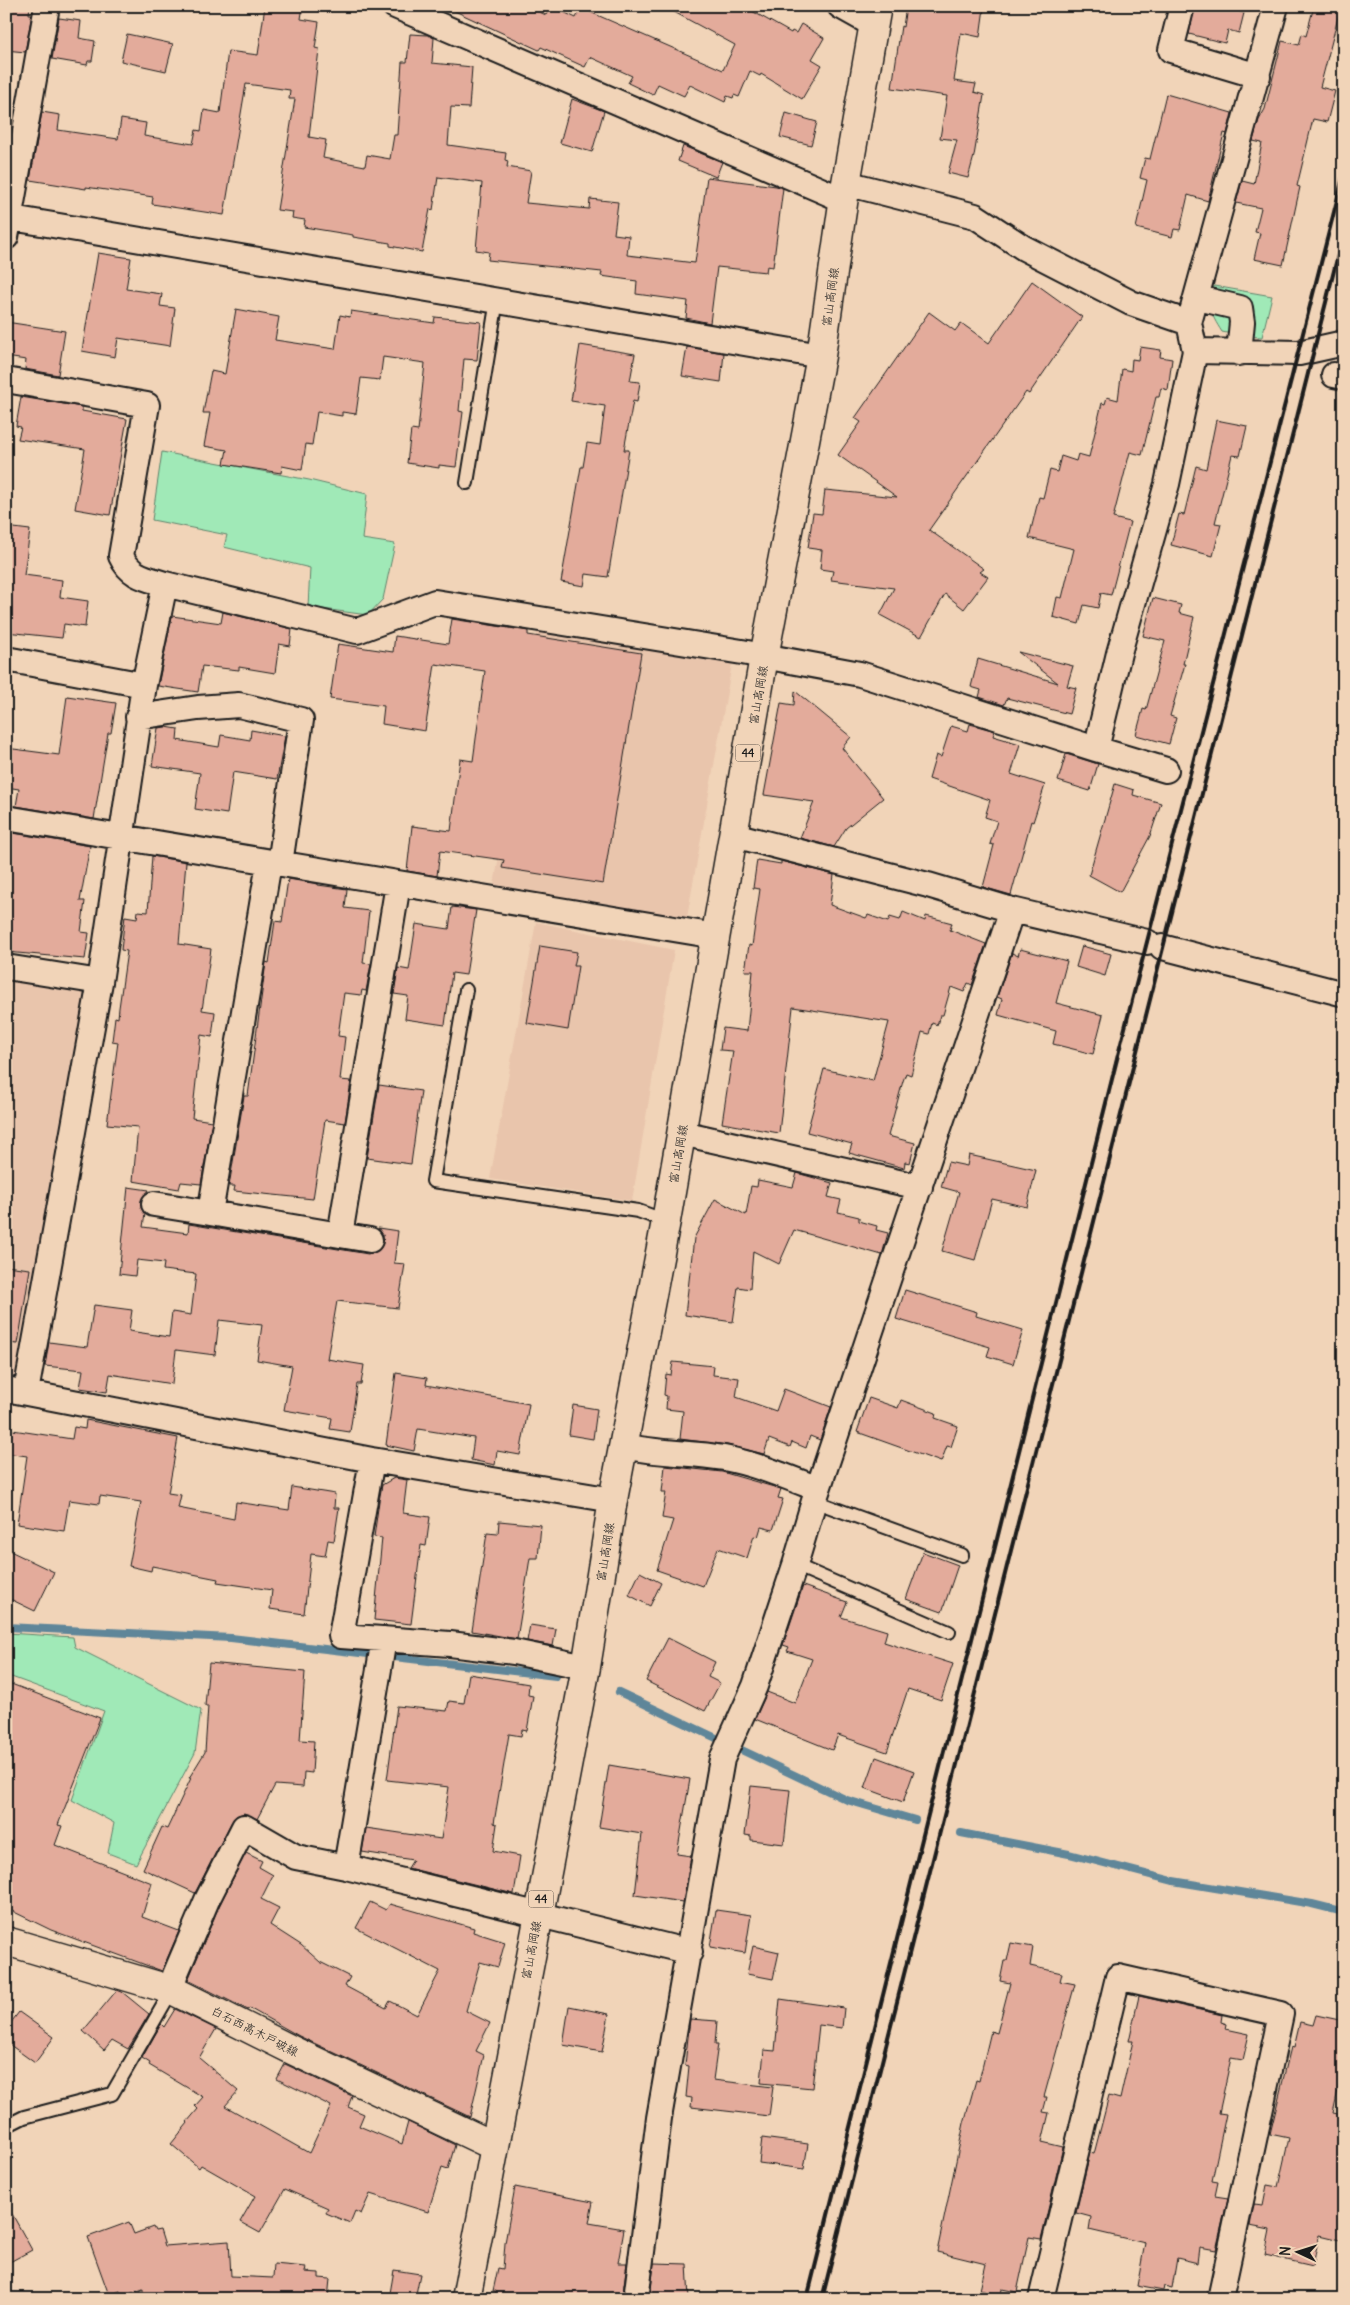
<svg xmlns="http://www.w3.org/2000/svg" width="1350" height="2305" font-family="Delius,'Klee One',sans-serif">
<style>
.built{fill:#e9c5ac}
.green{fill:#a0e9b7;stroke:#5e826a}
.lines{fill:none;stroke-linecap:round;stroke-linejoin:round}
.stream{stroke:#5f8699;stroke-width:8}
.building{fill:#e3ab9b;stroke:#1c1c1c}
.lane-casing{stroke:#1c1c1c;stroke-width:16}
.street-casing{stroke:#1c1c1c;stroke-width:28}
.secondary-casing{stroke:#1c1c1c;stroke-width:31}
.primary-casing{stroke:#1c1c1c;stroke-width:31}
.lane{stroke:#f1d4b8;stroke-width:12}
.street{stroke:#f1d4b8;stroke-width:24}
.secondary{stroke:#f1d4b8;stroke-width:28}
.primary{stroke:#f1d4b8;stroke-width:28}
.rail{stroke:#1c1c1c;stroke-width:4}
.labels{text-anchor:middle;dominant-baseline:central;stroke-width:4;stroke-linejoin:round;paint-order:stroke}
.shield{fill:#f1d4b8;stroke:#5c534b;stroke-width:1}
.shield-label{font-size:11px;font-weight:bold;fill:#1c1c1c}
.street-label{font-size:12px;fill:#1c1c1c;stroke:#f1d4b8}
</style>
<rect width="100%" height="100%" fill="#f1d4b8"/>
<filter id="ink" filterUnits="userSpaceOnUse"><feTurbulence type="fractalNoise" baseFrequency=".02" numOctaves="2"/><feDisplacementMap in="SourceGraphic" scale="10" xChannelSelector="R" yChannelSelector="G"/><feConvolveMatrix kernelMatrix="1 2 1 2 8 2 1 2 1" color-interpolation-filters="sRGB"/></filter>
<g filter="url(#ink)">
<path class="built" d="M538,627l195,31 -47,265 -192,-38z
M536,922l138,28 -42,251 -142,-22z
M6,979l71,10 8,5 -65,383 -14,-2z"/>
<path class="green" d="M1214,286l58,10 -10,41 -21,-1 -19,-4c-12,-19 -14,-24 -8,-46z
M162,452l147,28 58,14 -5,45 33,5 -12,55 -15,16 -60,-8 2,-39 -86,-21 3,-12 -75,-15z
M6,1633l67,4 2,10 126,63 -6,43 -59,111 -28,-11 6,-30 -42,-23 32,-89 -98,-36z"/>
<g class="lines">
<path class="stream" d="M6,1627l225,11 325,38
M619,1692l228,108 68,20
M961,1833l108,21 104,27 139,23 32,8"/>
</g>
<path class="building" d="M6,6h24l-1,8h3l-7,38 -19,-2z
M265,6h38l-2,13 18,3 -4,26 4,1 -10,88 17,3 -3,18 42,8 2,-11 23,4 4,-24h3l5,-73h5l3,-28 18,1 6,3 -2,25 40,4 -3,41 -18,-1 -3,38 58,8 -1,7 3,1 -1,6 24,4 -5,32 63,6 1,-10 28,3 -4,32 15,2 -2,19 68,8 12,-86 69,9 7,2 -10,79 -6,-1 -1,6 -49,-5 -7,56 -24,-5 2,-17 -52,-7 1,-13 -36,-5 1,-4 -114,-12 1,-8 -13,-2 6,-67 -44,-6 -5,33 -3,-1 -8,43 -32,-6v-3l-37,-6v-2l-49,-8 1,-7 -13,-2 1,-6 -16,-2 18,-111h-6l1,-9 -44,-6 -22,131 -72,-11 1,-7 -67,-10v2l-56,-9 12,-68 18,3 -2,15 60,9 3,-20 25,4 -2,13 49,8 3,-14 5,1 3,-21 16,3 8,-62 30,4z
M444,6h83l19,9 5,-9 25,12 5,-10 142,62 12,-25 -72,-39h80l48,27 1,-2 4,2 5,-9 23,14 -12,21 10,6 -20,34 -41,-25 -1,2 -10,-5 -11,26 -5,-2 -1,3 -6,-2 -2,6 -35,-17 -6,11 -26,-12 -5,11 -25,-12 4,-7 -42,-19 -5,10 -44,-20 -2,3z
M906,6l78,2 -4,29 -19,-4 -7,48 22,3 -2,8 10,3 -10,61 -6,22 -20,-5 9,-33 -17,-2 7,-42 -55,-8 9,-62 2,1z
M1195,6h23l26,7 -5,20 -11,-3 -3,13 -36,-9z
M1314,6h27l-21,81 15,4 -8,31 -14,-3 -16,67 3,1 -17,78 -29,-6 6,-26 -5,-1 6,-24 -25,-5 6,-22 12,3 8,-41 -9,-2 6,-21 6,-11 17,-68 17,4 3,-11 4,2z
M59,18l22,3 -2,17 16,3 -3,20h-4l-1,4 -35,-6z
M127,34l46,10 -7,27 -45,-10z
M1166,94l66,19 -5,21 -3,-1 -16,68 -20,-6 -8,35 -6,-1 -2,8 -36,-9 11,-48 -7,-2 5,-20 5,1z
M572,99l32,12 -12,41 -32,-9z
M786,113l31,9 -6,23 -31,-8z
M683,146l39,16 -6,15 -38,-16z
M98,253l33,5 -5,31 36,5 -2,12 15,2 -5,38 -52,-8 -3,19 -33,-6z
M1032,281l50,36 -53,77 -3,-2 -97,138 55,39 -4,3 8,5 -24,32 -19,-15 -24,43 -41,-22 14,-27 -63,-8 2,-9 -13,-2 2,-19 -14,-2 5,-35 9,1 3,-24 72,7 -59,-42 23,-33 -6,-4 74,-106 26,19 6,-8 28,20z
M236,309l43,8 -4,23 60,9 5,-34 10,2 1,-6 83,12 1,-6 46,5 -4,38 -13,-1 -5,52 4,1 -7,55 -17,-2v3l-32,-5 4,-33 7,1 7,-68 -42,-6 -3,23 -19,-2 -5,36 -14,-2v4l-25,-4 -5,33 -6,-1 -4,26 -20,-4 -1,7 -57,-9 3,-14 -23,-4 6,-33h-7l8,-42 14,3z
M6,322l59,9 -7,44 -33,-6 1,-9 -20,-3z
M580,345l55,9 -5,27 10,1 -3,20 -4,-1 -9,49h5l-21,127 -22,-3 -2,12 -23,-4 20,-115h2l4,-24 13,2 5,-39 -34,-5z
M687,347l37,6 -3,29 -39,-6z
M1140,347l21,3 -1,7 12,2 -4,31 -7,-2 -2,9h-3l-14,58 -12,-3 -17,66 17,4 -19,73 -10,-2 -3,15 -14,-3 -5,19 -26,-7 4,-20 5,1 12,-49 -45,-11 10,-41 4,1 7,-28 7,2 4,-16 15,5 2,-7 11,3 13,-54 3,1 2,-7 11,3 4,-31 9,2 1,-12 6,1z
M21,397l61,10v4l45,8 -17,96 -35,-6 10,-60 -67,-10 3,-12 -5,-1z
M1216,420l31,6 -7,30 -8,-1 -17,68 6,1 -8,32 -42,-11 8,-31 5,1 12,-49 10,3z
M6,527l24,3 -6,45 38,5 -2,17 28,4 -3,26 -21,-3 -2,14 -56,-6z
M1153,598l28,7 -2,8 15,4 -11,47h2l-15,52 6,2 -7,26 -33,-9 7,-26 3,1 19,-69 -22,-5z
M223,612l69,17 -2,17 -11,-2 -4,29 -36,-6v3l-37,-4 -4,26 -40,-6 14,-70 49,7z
M452,619l76,12v4l113,18 -38,231 -101,-16 2,-8 -64,-9 -3,25 -30,-5 5,-45 39,5 9,-72 13,2 12,-90 -50,-7 -10,67 -43,-7 2,-18 -54,-7 8,-55 55,8 2,-16 53,8z
M1018,652l55,14 -6,20 9,2 -7,26 -62,-16 -3,7 -25,-8 2,-7 -10,-3 7,-28 80,24z
M795,691l56,46 -9,11 41,50 -37,30 -12,19 -34,-9 14,-36 -50,-7 17,-92 13,2z
M67,696l49,7 -5,30h-3l-14,86 -78,-13 3,-17 -13,-2v-39l53,7z
M970,724l25,7 -2,5 27,8 -9,30 34,11 -12,37 -2,-1 -20,74 -28,-8 11,-42 -4,-1 7,-23 -12,-4 5,-17 -61,-21 7,-24 5,2 10,-31 17,5z
M166,727l12,2 -1,11 42,7 2,-12 29,5 1,-10 34,6 -8,43 -44,-7 -6,42 -32,-5 5,-36 -48,-7 6,-38z
M1066,754l32,10 -8,27 -32,-10z
M1115,784l19,6 -1,5 28,8 -11,33 -30,56 -31,-17z
M13,833l77,13 -10,55h5l-4,31 8,1 -4,26 -79,-7v-118z
M152,856l34,6 -7,82 32,5 -9,61 13,2 -3,25 -11,-2 -9,83 20,3 -11,63 -20,-2 -2,7 -46,-8 5,-54 -31,-3 11,-82 -6,-1 3,-24 3,1 1,-10 8,-57 -6,-1 4,-34 12,2 1,-7 10,1z
M757,860l24,4v-3l53,14 -4,30 36,13 2,-3 20,7 2,-5 10,3 3,-8 22,9 1,-5 26,7 -2,7 36,14 -14,41 -4,-2 -4,9 -13,-5 -8,28h-3l-3,10 -5,-2 -3,11 -7,-2 -11,43 -5,-2 -3,8 -15,55 27,7 -5,20 -5,-1 -1,6 -55,-15 3,-9 -45,-12 17,-63 49,12 16,-59 -96,-15 -14,126 -57,-10 11,-72 -13,-1 3,-22 24,3 6,-60h-8l4,-26 3,1 8,-57 -7,-1z
M288,879l30,5v1l29,4 -2,19 24,3 -6,52 8,1 -5,27 -4,-1 -1,5 -17,-2 -6,43 7,1 -5,43 11,1 -6,42 -20,-3 -12,79 -79,-8 1,-5h-6l15,-90h4l18,-134 3,1 6,-42 7,1z
M452,907l24,3 -10,65 -14,-2 -7,52 -40,-6 3,-23 -14,-2 4,-26 11,2 7,-46 33,5z
M540,946l37,6 -3,14h4l-10,64 -41,-7z
M1082,946l29,8 -6,22 -29,-9z
M1020,949l47,12 -11,42 47,12 -10,39 -40,-10 3,-13 -58,-16 4,-16 -5,-2 15,-44 6,3z
M379,1085l42,6 -10,73 -44,-6z
M969,1155l67,15 -9,37 -35,-8 -17,61 -33,-9 17,-59 -18,-5 7,-25 19,4z
M797,1173l35,10 -4,14 13,3 -3,12 21,5v4l18,5 -1,4 12,3 -6,22 -88,-25 -15,34 -26,-13 -3,38 -12,-2 -5,35 -48,-7 9,-77 21,-39 31,16 5,-29 6,1 1,-7 35,7z
M128,1187l21,3 -8,11v7l4,6 -2,13 45,6 1,-9 179,30 12,-5 3,-6v-8l-5,-7 20,3 -4,32 11,1 -7,44 -61,-7 -10,58 37,6 -3,19h-4l-7,48 -20,-3 2,-11 -48,-8 8,-44 -35,-6 5,-35 -43,-5 -4,35 -39,-5 -4,34 -62,-10 -3,18 -27,-4 3,-18 -38,-4 4,-24 38,5 7,-42 38,5 -3,21 40,6 3,-25 19,3 5,-41 -33,-4 1,-7 -27,-3 -2,16 -16,-2z
M6,1266l24,3 -12,75 -12,-1z
M905,1290l72,22 -1,4 47,14 -10,34 -26,-8 3,-9 -94,-28z
M673,1362l41,4 -1,9 26,3 -3,19 40,14 8,-22 47,18 -11,33 -10,-4 -4,12 -14,-6 -2,5 -21,-8 -5,15 -37,-9 -47,-6 3,-28 -17,-2 1,-13 -3,-1 2,-21 5,1z
M396,1373l31,5 -1,7 103,19 -9,51 -23,-4 -2,14 -24,-5 3,-22 -56,-9 -4,22 -28,-6z
M869,1398l29,10 3,-8 35,13 -1,5 23,8 -7,21 -4,-1 -6,16 -84,-30z
M573,1405l24,4 -4,30 -24,-4z
M86,1420l92,18 -10,55 13,2 -3,13 56,11 2,-17 53,8 3,-23 43,7 -1,14h5l-5,33 -6,-1 -3,16 -14,-2 -7,60 -34,-5 2,-19 -55,-8 1,-3 -66,-13 -1,5 -22,-5 12,-64 -41,-6 -1,8 -30,-4 -5,31 -47,-7 10,-68 -21,-3v-24l66,10 2,-12 11,2z
M665,1466l57,6 59,17 -3,9 5,1 -10,31 -12,-3 -3,10 -4,-1 -7,22 -29,-10 -15,38 -46,-16 16,-50 -11,-2 4,-26h-4z
M394,1478l13,2 -4,33 27,4 -4,29 -5,-1 -10,79 -37,-4 8,-82 -8,-1 5,-36 3,-16z
M499,1521l42,4 -3,33h-8l-13,81 -45,-8 15,-98 11,1z
M6,1549l48,23 -19,39 -29,-14z
M923,1552l35,13 -16,47 -36,-13z
M640,1572l21,11 -11,23 -21,-11z
M803,1586l44,16 -6,15 46,14 -3,11 69,22 -12,36 -33,-11 -21,63 -49,-17 -6,15 -77,-31 12,-27 28,11 17,-44 -25,-8 2,-4 -6,-2z
M530,1625l26,4 -3,17 -26,-5z
M668,1638l47,24 -7,15 12,6 -15,28 -59,-30z
M209,1663l96,9 -5,68 14,1 -2,32 -8,-1 -1,15 -28,-2 -18,34 -13,-6 -8,3 -4,5 -37,72 -52,-24 19,-42 5,2 24,-51h-2l16,-26 3,-46h-3z
M469,1674l60,10 -1,11 5,1 -6,35 -5,-1 -1,6 -12,-2 -15,89 3,1 -4,27 27,5 -6,38 -106,-26 5,-8 -51,-8 4,-24 75,11 8,-52 -62,-7 10,-74 50,5 2,-10 15,2z
M6,1682l94,36 -42,107 4,1 -7,19 97,38 -10,34 37,14 -17,40 -111,-41 -45,-22z
M876,1757l38,14 -11,31 -38,-14z
M609,1765l81,14 -13,75 14,2 -8,46 -48,-7 7,-61 -43,-7z
M751,1786l39,4 -6,54 -33,-4v-4l-6,-1z
M246,1853l16,8 -3,6 14,8 -12,24 18,9 -9,17 31,20 19,17 30,15 -5,9 41,22 4,-7 27,14 23,-44 -84,-43 14,-26 16,8 4,-6 84,24 -1,4 32,10 -7,25 -18,-5 -14,49 24,12 -14,28 8,4 -14,62 -171,-81 -50,-28 -1,2 -60,-30 31,-74z
M716,1910l35,5 -6,38 -35,-6z
M1011,1943l22,4 -3,19 32,7 -2,8 15,3 -31,113h3l-4,15 6,1 -7,29 21,5 -22,92 -12,-2 -12,55 -15,-3 -1,6 -21,-5 6,-26 -49,-12 27,-129 12,-43 3,1 12,-50 6,2 13,-50 -10,-2 4,-20h3z
M753,1946l26,6 -6,27 -26,-5z
M117,1990l5,2 27,22 -21,35 -16,-9 -8,10 -21,-19z
M1139,1996l83,19 -1,7 6,2 -1,5 23,5 -6,26 -12,-2 -12,55 7,1 -14,67 6,1 -3,14 13,2 -12,52 -16,-3 -2,16 -21,-5 -5,30 -8,-2 -1,5 -26,-5 8,-43 -56,-13 2,-13 -15,-4 14,-60 4,1 15,-58 11,3 13,-58h-4z
M780,1999l64,9 -2,20 -23,-3 -7,63 -51,-5 3,-33 11,1z
M569,2006l40,8 -7,38 -39,-7z
M175,2009l41,20 -17,29 39,33 -13,15 84,47 22,-47 -54,-27 8,-15 67,32 -4,11 16,7 -5,12 43,18 6,-22 47,23 -7,24 -6,-2 -14,45 -58,-18 -9,20 -6,-3 -5,12 -24,-10 2,-5 -43,-19 -25,44 -20,-11 15,-26 -54,-31 -2,3 -28,-24 17,-21 -1,-1 11,-13 -3,-3 8,-9 -54,-32 1,-2 -8,-5 19,-34 3,3z
M19,2012l35,25 -19,26 -29,-21v-13z
M1316,2015l28,6v42l-11,50 10,2 -4,19 5,1v106l-25,-6 -6,31 -48,-11 5,-25 -20,-4 4,-22 9,1 4,-20 11,2 11,-49 -19,-4 21,-87 3,1 6,-26 13,3z
M690,2019l27,2 -2,23h3l-5,36 60,7 -4,29 -78,-9 1,-9 -6,-1 3,-31 -4,-1z
M762,2138l46,6 -4,25 -45,-6z
M515,2187l78,15 -4,21 35,6 -6,34h9l-5,36h-127l1,-8h-3l5,-23 5,1 2,-26z
M6,2203l26,47 -26,14z
M129,2222l5,12 19,-7 2,4 5,-1 5,16 64,-5 2,35 42,2 1,-14 32,3 -1,5 14,1v5l11,1 -2,20h-185v-10l-20,7 -3,-5 -11,4 -21,-58z
M654,2263l33,1 2,35h-39z
M394,2270l26,4 -5,25h-26z"/>
<g class="lines">
<defs>
<path id="lane" d="M467,483l30,-183
M466,990l-33,191 205,30 28,10
M814,1501l148,54
M795,1565l154,67
M6,2126l18,-9 88,-23 60,-104"/>
<path id="street" d="M395,6l449,194
M840,6l34,19
M1182,6l-11,44 87,26
M6,217l815,139
M6,237l41,-231
M1198,298l42,10 2,14 -3,31
M1189,323l87,-317
M1195,351l104,2 45,-10
M1334,375l10,2
M6,380l141,25 -26,151c9,20 24,22 44,28l-21,101
M165,584l192,47 78,-29 307,50 118,22 236,75 23,-96 48,-169 28,-133 -6,-28 -58,-20 -107,-55 -49,-32 -129,-33
M6,659l138,26 -44,297 -94,-15
M138,717l60,-9 41,-3 62,15 -21,144
M1096,749l70,21
M6,818l710,118
M269,863l-59,350 130,22 58,-351
M1012,910l135,32
M1162,947l182,47
M682,1133l238,54
M154,1204l56,9
M340,1235l30,5
M6,1389l366,71 241,40
M26,1392l74,-410
M625,1446c32,8 66,6 99,12 32,6 63,19 94,31
M372,1460l-31,176 109,8 64,8 72,15
M384,1639l-38,228 344,85
M172,1990l3,-15 32,-75 37,-73 52,30 50,10
M636,2299l23,-181 63,-359 33,-73 40,-121 19,-64 198,-591 -84,-25 -194,-50
M1041,2299l77,-322 163,37 -61,285"/>
<path id="secondary" d="M6,1941l166,49 122,61 200,95"/>
<path id="primary" d="M466,2299l120,-632 27,-167 53,-279 98,-564 57,-301 25,-173 31,-177"/>
</defs>
<use href="#lane" class="lane-casing"/>
<use href="#street" class="street-casing"/>
<use href="#secondary" class="secondary-casing"/>
<use href="#primary" class="primary-casing"/>
<use href="#lane" class="lane"/>
<use href="#street" class="street"/>
<use href="#secondary" class="secondary"/>
<use href="#primary" class="primary"/>
<path class="rail" d="M807,2299l311,-1244 226,-882
M822,2299l522,-2068"/>
</g>
</g>
<g class="labels">
<g class="shield">
<rect x="735.5" y="744.5" width="25" height="17" rx="4"/>
<rect x="528.5" y="1890.5" width="25" height="17" rx="4"/>
</g>
<g class="shield-label">
<text x="748" y="753">44</text>
<text x="541" y="1899">44</text>
</g>
<g class="street-label">
<text transform="translate(830 297) rotate(-82)">富山高岡線</text>
<text transform="translate(758 695) rotate(-80)">富山高岡線</text>
<text transform="translate(678 1154) rotate(-80)">富山高岡線</text>
<text transform="translate(605 1552) rotate(-81)">富山高岡線</text>
<text transform="translate(531 1950) rotate(-79)">富山高岡線</text>
<text transform="translate(255 2031) rotate(27)">白石西高木戸破線</text>
</g>
</g>
<rect width="1350" height="2305" fill="none" stroke="#f1d4b8" stroke-width="25"/>
<rect x="12" y="12" width="1325" height="2280" fill="none" stroke="#1c1c1c" stroke-width="2" filter="url(#ink)"/>
<g transform="translate(1298 2252) rotate(274)" stroke="#f1d4b8" stroke-width="4" paint-order="stroke">
<path d="M0-4L9 19L0 12L-9 19Z" fill="#1c1c1c"/>
<text y="-8" font-size="14" font-weight="bold" text-anchor="middle" fill="#1c1c1c">N</text>
</g>
</svg>
